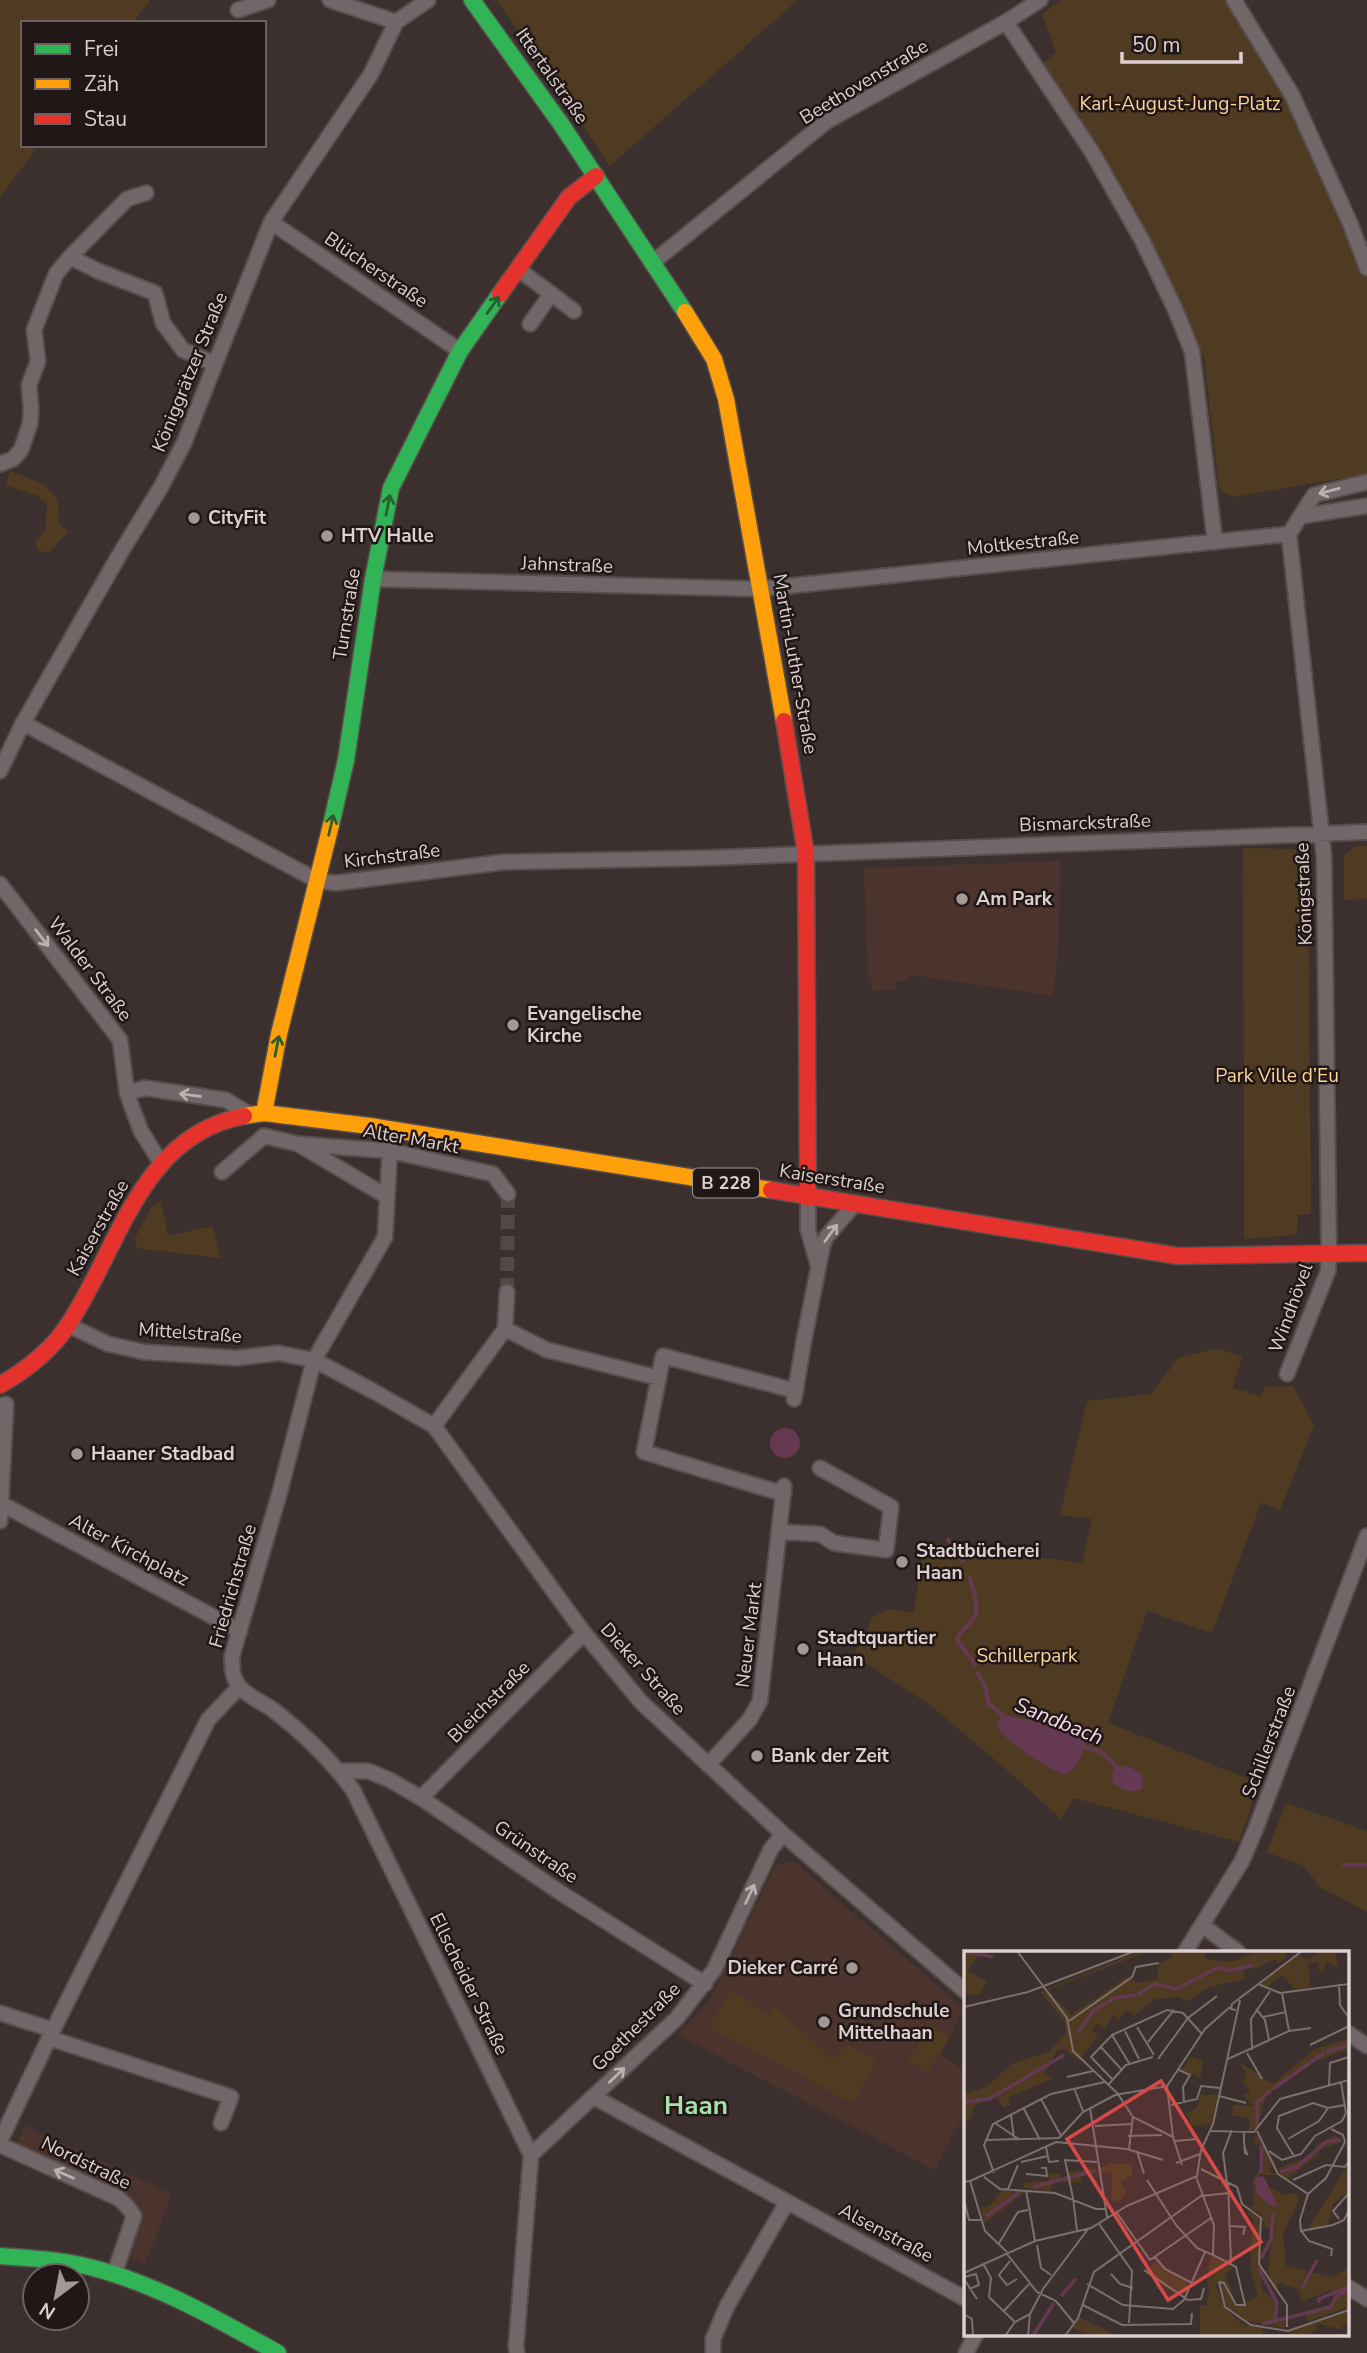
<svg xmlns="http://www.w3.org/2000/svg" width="1367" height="2353" font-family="'Nunito Sans',sans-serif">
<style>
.built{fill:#4b332e}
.green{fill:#4e3b21}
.water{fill:#663953}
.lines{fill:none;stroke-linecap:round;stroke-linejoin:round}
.stream{stroke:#663953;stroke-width:4.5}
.street-tunnel{stroke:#534846;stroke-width:14;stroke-dasharray:14 7;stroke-linecap:butt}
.street-casing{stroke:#574e4c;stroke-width:18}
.fast-casing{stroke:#574e4c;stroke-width:19}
.slow-casing{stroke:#574e4c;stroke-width:19}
.jam-casing{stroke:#574e4c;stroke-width:19}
.street{stroke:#716768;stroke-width:14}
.fast{stroke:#30b455;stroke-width:16}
.slow{stroke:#ff9f0a;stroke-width:16}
.jam{stroke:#e5322d;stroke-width:16}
.oneway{stroke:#275e32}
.oneway2{stroke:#bdb0af}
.poi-dot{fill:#a49896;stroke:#201716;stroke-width:2.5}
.labels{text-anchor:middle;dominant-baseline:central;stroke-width:5;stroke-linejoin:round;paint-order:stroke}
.shield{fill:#201716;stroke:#a49897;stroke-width:2}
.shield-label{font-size:18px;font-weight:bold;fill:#ddd0ce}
.street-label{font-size:19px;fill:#ddd0ce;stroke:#201716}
.park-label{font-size:19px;fill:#fdd59b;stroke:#201716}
.poi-label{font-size:19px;font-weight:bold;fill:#ddd0ce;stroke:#201716;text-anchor:start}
.water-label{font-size:21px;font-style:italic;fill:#fad9eb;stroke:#201716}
.district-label{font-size:26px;font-weight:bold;fill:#a6e1a8;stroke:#201716}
.inset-river{fill:none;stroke:#663953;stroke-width:3.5}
.inset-road{fill:none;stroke:#7c706e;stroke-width:2}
.view{fill:#d74a49;fill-opacity:0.15;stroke:#d74a49;stroke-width:3.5}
.inset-edge{fill:none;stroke:#ddd0ce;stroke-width:3.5}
</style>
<rect width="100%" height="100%" fill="#3b302e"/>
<path class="built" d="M1060,861l-1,83 -6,52 -143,-21 -1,5 -14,2 1,8 -23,1 -5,-13 -4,-110z
M793,1861l171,148 -23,47 25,15v39l-31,60 -257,-135 32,-36 65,-133z
M25,2125l147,69 -27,71 -19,-9 8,-52 -118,-59z"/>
<path class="green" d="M0,0h150l-17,23h-110v122h16l-39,52z
M497,0h301l-188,166z
M1061,0h166l71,118 67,152 2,8v196l-132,23 -14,-5 -2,-4 -15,-132 -45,-96 -37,-70 -80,-126 14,-12 -14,-38z
M10,471l33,13 15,15 1,25 10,7 -20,22 -11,-3 -3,-7 10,-13 2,-25 -9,-9 -33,-11z
M1356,846h11v53l-23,1v-43l2,-4z
M1243,848l53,1v12l12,1 3,352 -13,1 -1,20 -53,4z
M161,1201l7,35 44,-10 9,32 -86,-10 2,-7 -3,-1 18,-34z
M1218,1348l24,9 -9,31 28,8 4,-9 28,-1 21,39 -34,85 -19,-7 -49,130 -65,-22 -39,112 151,60 -20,59 -165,-44 -13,21 -53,-48 -78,-66 -77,-50 14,-22 4,-15 17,-9 26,4 10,-71 158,21 10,-44 -32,-4 27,-114 64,-7 27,-36z
M1286,1803l81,28v81l-47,-25 -16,-21 -37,-14z
M730,1991l40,23 5,-7 58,53 14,-16 30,16 -22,40 -7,1 -140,-74z
M929,2024l21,12 -22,37 -20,-12z"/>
<path class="water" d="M770 1443a15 15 0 1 1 30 0a15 15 0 1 1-30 0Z
M1006,1715l70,15 9,4c2,14 -7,35 -20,41 -18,-7 -63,-34 -68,-51l5,-8z
M1126,1765l14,8 3,9 -1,7c-9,5 -20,1 -28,-5l-2,-7 2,-7z"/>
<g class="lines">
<path class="stream" d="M948,1540l6,6 9,15
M970,1578c3,12 12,34 1,44 -6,7 -11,8 -14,18l18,24
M978,1674l8,14 2,15 18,15
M1080,1746c26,6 22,6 40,25
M1344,1865h23"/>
<path class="street-tunnel" d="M507,1292l1,-98"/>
<defs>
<path id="street" d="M330,0l66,22
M1234,0l58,95 58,128 17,45
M238,10l30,-10
M1006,22l86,130 50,88 33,69 17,42 23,191
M146,193l-19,6 -57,58 28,14 57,22 8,30 20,27 32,14
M271,222l189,129
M652,263l175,-142 179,-99 34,-22
M518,269l56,42
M530,324l21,-30
M0,464l13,-5 8,-9 9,-26 1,-15 -2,-24 9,-24 -4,-31 22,-56 14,-17
M1302,516l65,-10
M1289,534l25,-39 53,-13
M373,579l387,10 529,-55
M23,723l295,158 18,2 168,-21 200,-4 663,-26
M0,771l23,-48 98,-171 40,-65 23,-44 87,-221 100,-148 25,-52 32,-22
M0,884l120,156 7,53 6,17 8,21 20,32
M127,1093l18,-5 81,12 23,14
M391,1130l-6,107 -71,123 -35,135 -47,161c0,11 0,23 8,31 8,10 22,15 32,22 30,23 59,51 81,81l178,365 -15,192 1,6
M298,1144l93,7 102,23 15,20
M222,1172l42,-36 34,8 88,52
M808,1198v32l10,35
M68,1325l40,19 36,8 93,6 41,-5 36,7 59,31 61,35 150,207 57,69 142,132 183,158
M505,1329l2,-37
M1287,1374l41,-103 1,-17 -5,-397 -35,-323
M794,1399l10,-59 19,-96 4,-8 28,-32
M0,1406l6,-2 -6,117
M434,1426l71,-97 42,21 112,28
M784,1494l-140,-42 19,-96 133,35
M0,1503l240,128
M780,1532l40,2 14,9 52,7 5,-43 -71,-39
M708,1765l42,-46 10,-18 24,-215
M339,1771h29l22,9 31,18 140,95 144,91
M421,1798l163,-165
M1202,1925l36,27
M1185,1952l57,-91 14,-33 111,-292
M0,2013l53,17
M1348,2033l19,13
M49,2038l182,59 -10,26
M594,2097l372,202
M0,2141l53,-111 155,-310 31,-33
M0,2145l118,53 9,8 7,10 -19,56
M531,2155l146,-137 37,-48 57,-121 12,-15
M1348,2287l19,12
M713,2353v-14l14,-33 60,-104
M966,2353l10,-19"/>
<path id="fast" d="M472,0l89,124 124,188
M331,825l15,-65 27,-181 18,-91 69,-137 40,-57
M0,2256c27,2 54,3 81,9 71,16 134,53 197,88"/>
<path id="slow" d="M685,312l29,47 12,40 58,322
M264,1113l15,-79 52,-209
M244,1116l20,-3 106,13 401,64"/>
<path id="jam" d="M500,294l69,-97 27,-21
M784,721l22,133 2,344
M771,1190l407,66 189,-3
M0,1385c26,-15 51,-34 68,-60 51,-76 72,-190 176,-209"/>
</defs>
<use href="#street" class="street-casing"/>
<use href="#fast" class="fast-casing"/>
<use href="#slow" class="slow-casing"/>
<use href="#jam" class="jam-casing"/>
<use href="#street" class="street"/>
<use href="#fast" class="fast"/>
<use href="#slow" class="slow"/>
<use href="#jam" class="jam"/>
</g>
<defs><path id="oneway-shaft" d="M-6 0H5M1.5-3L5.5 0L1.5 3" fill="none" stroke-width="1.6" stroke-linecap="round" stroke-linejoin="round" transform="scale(1.75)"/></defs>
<g class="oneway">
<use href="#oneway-shaft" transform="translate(493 305) rotate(-55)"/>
<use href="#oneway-shaft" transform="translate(388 505) rotate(-79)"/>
<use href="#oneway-shaft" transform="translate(331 825) rotate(-77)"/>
<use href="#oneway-shaft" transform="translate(277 1046) rotate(-79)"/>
</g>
<g class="oneway2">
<use href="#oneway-shaft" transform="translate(1329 491) rotate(165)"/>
<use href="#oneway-shaft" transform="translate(42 938) rotate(52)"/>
<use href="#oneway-shaft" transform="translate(190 1095) rotate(-172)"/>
<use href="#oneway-shaft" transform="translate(831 1233) rotate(-54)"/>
<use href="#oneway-shaft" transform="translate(750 1894) rotate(-65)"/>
<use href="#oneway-shaft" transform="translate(617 2075) rotate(-44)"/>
<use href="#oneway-shaft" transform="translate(64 2174) rotate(-156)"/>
</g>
<g class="poi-dot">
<circle cx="194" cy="518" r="7"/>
<circle cx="327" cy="536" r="7"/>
<circle cx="962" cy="899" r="7"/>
<circle cx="513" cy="1025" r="7"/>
<circle cx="77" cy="1454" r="7"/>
<circle cx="902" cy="1562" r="7"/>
<circle cx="803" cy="1649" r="7"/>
<circle cx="757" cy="1756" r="7"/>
<circle cx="852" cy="1968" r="7"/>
<circle cx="824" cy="2022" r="7"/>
</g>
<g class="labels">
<rect class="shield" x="693" y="1168.5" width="66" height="29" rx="5"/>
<g class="shield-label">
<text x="726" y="1183">B 228</text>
</g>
<g class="street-label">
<text transform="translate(552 76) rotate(55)">Ittertalstraße</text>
<text transform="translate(864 82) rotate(-31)">Beethovenstraße</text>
<text transform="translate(376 270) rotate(34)">Blücherstraße</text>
<text transform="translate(190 372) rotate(-68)">Königgrätzer Straße</text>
<text transform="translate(1023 543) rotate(-6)">Moltkestraße</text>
<text transform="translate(567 565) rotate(2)">Jahnstraße</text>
<text transform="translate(347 614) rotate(-81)">Turnstraße</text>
<text transform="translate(795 664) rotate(80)">Martin-Luther-Straße</text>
<text transform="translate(1085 823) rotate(-2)">Bismarckstraße</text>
<text transform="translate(392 856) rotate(-7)">Kirchstraße</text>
<text transform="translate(1304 894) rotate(-92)">Königstraße</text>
<text transform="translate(90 969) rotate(53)">Walder Straße</text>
<text transform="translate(411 1139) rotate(10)">Alter Markt</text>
<text transform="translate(832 1179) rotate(9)">Kaiserstraße</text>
<text transform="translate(98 1228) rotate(-61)">Kaiserstraße</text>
<text transform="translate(1291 1308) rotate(-70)">Windhövel</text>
<text transform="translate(190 1333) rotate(4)">Mittelstraße</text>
<text transform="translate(129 1550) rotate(28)">Alter Kirchplatz</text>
<text transform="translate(233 1586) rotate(-74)">Friedrichstraße</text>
<text transform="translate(749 1635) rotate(-83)">Neuer Markt</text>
<text transform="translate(643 1669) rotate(48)">Dieker Straße</text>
<text transform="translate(489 1702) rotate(-45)">Bleichstraße</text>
<text transform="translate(1269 1742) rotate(-69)">Schillerstraße</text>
<text transform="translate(536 1852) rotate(34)">Grünstraße</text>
<text transform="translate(469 1984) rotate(64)">Ellscheider Straße</text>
<text transform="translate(636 2027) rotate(-45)">Goethestraße</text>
<text transform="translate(86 2163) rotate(26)">Nordstraße</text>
<text transform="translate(886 2233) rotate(28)">Alsenstraße</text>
</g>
<g class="park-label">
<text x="1180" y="104">Karl-August-Jung-Platz</text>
<text x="1277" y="1076">Park Ville d’Eu</text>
<text x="1027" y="1656">Schillerpark</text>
</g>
<g class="poi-label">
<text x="208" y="518">CityFit</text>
<text x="341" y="536">HTV Halle</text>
<text x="976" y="899">Am Park</text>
<text x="527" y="1014">Evangelische<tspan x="527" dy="22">Kirche</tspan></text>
<text x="91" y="1454">Haaner Stadbad</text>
<text x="916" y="1551">Stadtbücherei<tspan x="916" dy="22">Haan</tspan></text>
<text x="817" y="1638">Stadtquartier<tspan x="817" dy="22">Haan</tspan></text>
<text x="771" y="1756">Bank der Zeit</text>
<text x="838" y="1968" text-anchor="end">Dieker Carré</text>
<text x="838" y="2011">Grundschule<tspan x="838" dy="22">Mittelhaan</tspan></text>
</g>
<g class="water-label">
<text transform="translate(1059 1721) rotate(22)">Sandbach</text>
</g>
<g class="district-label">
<text x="696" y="2105">Haan</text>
</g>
</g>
<g transform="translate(964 1951)">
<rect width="385" height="385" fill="#3b302e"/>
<path d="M0,0h25l-2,5 -7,-2 -13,17 20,10 -7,13 -16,1zM176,0h9l-101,39 23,25 57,-39 10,7 19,-4 1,-15 15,-7 -3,-6h33l3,8 25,3 23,-9 31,-2 2,5 -8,7 -4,-4 -21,11 -2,-3 -9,4 2,8 -36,8 -23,15 -6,-5 -25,2 -21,17 -7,-6 -10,11 -3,-7 -10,16 -6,-7 -6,7 6,6 -18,24 -16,-11 -7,2 -12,22 8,5 -45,20 3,6 -7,4 -9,-12 -22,11 -1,10 -8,6v-29l23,-7 24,-23 38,-12 17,-19 -2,-13 -24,-28 -56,13 56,-13zM358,0l13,1 4,15 -13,-5 -2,9h-5l-1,-9 -10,2 3,23 -15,3 -14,-15 -16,13 -5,-4 37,-29 9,5zM385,87v11l-42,16 -41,31 -9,32 -8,4v-13l-17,-4 1,-10 20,1 -10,-11 8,-4 -8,-8 3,-10 -7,-11 34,22 42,-35zM227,106l12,4 -2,17 -20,-8zM254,143l-7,30 -20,2 -5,-13 11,-5 3,-13zM292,183l16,30 -3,8 9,3h-19l9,11 16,9 12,-2 3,7 -16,34 3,32 45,11 18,-9v39l-41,14 -4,-9 31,-9 -4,-13 -30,12 -1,-12 -21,-7 -4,6 -4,-5 -3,-14 5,-42 -8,-1 -6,-15 -8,-3 2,-5 10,3 -10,-5v-21l7,-13 -1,-25h-6zM371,184l8,7 -23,7 -2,6 -31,24 -8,-6v-5l37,-14 -1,-8zM147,212l21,2v11l-11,5 6,11 -9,10 -7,-2 1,-28 -13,2 -1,-5zM382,217l2,24 -15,12 -6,22 -19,3zM132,218v4l-15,4v5l-28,1 -3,8 -26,-3v-5l24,-2 2,-7h9l3,5 7,-1 -1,-6zM39,239l22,2 -41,32 -3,-17h7zM281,258l16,11v61l2,10 13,10 -1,20 12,-2 -2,9 -38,-7 -20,-14 -9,-23h5l13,23 22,-11 -8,-29 3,-46zM248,305l22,13 -9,4 12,32 -11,-21h-11l9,23 17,16 22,6 -1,7h-62v-31h6l3,-11 -2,-18zM193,309l30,22 -2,13 -18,-6 -21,-17zM385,360v11l-10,7 -23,-6v7l-9,6h-17v-5zM115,366l39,19h-30l-15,-8z" fill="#4e3b21"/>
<path d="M295,225l5,1 14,29 -5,1 -16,-13 -2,-15z" fill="#663953"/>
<path class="inset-river" d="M0,0l29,6M173,44l18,-11 21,5 43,-22 9,4 25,-6M114,81l16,-22 21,-12 20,-3M362,101l23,-7M309,138l51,-36M0,151l25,-3 75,-44M293,175v-24l14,-12M316,221l17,-5 29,-25 15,-2M297,222l1,-27M69,236l57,-15M22,265l33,-23M297,308l10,-20 2,-26M295,318l18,34 -2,18M338,337l15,-28M97,345l15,-17M355,352v-4l30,-12M298,373l69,-17 5,-10 13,-7M69,385l21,-33"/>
<path class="inset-road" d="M53,0l50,67 6,33 45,43 15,23 40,20M294,33l22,9 69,-9M375,33l1,21 9,13M318,42l7,38M0,56l64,-15 107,-41M292,58l9,11 4,20M272,59l-5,-1 1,-5 70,-53M299,66l23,-5M105,70l63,-44 4,-10 23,-4M173,76l17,28M161,80l14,28M148,84l17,28M184,91l26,-32M346,94l39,-19M136,95l21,23M288,99l-1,-31 19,-28M283,102l15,26M194,108l30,-41 29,-22M264,108l61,-28 22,-3M215,119l11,5 -7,12 1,15M103,126l26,-6M148,128l-21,-22 21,-22 55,-25 16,3 19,21M144,134l18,-20 27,-8M365,134l1,-22 19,-6M203,135l6,51 9,28M110,137l9,23M255,145l27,7M77,148l20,37M207,154l26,-6 4,-13 19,2M126,157l17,109M60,158l16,31M47,164l3,23M31,172l25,17M131,175l36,-2M247,180l43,1 26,-33 69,-19M293,180l21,43 30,20 -8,26 1,11 32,-6 11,-5 5,-10M280,182v7l1,13 2,1 -3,-9M164,185l34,-1M95,187l24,-26 32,-17 52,-9 38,-57 25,-22M324,188l31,-18 9,-13M22,189l73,-2M211,190l22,-2M82,196l3,15 10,-1M165,198l4,-32M173,200l7,23M305,200l13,9 19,-6 14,-18 27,-15 4,-8 -5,-31M330,205l-17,-28 2,-12 34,-13 15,5 17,-3M57,211l27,-6M212,212l24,-9M237,218l36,18 5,17 19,14 -2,46 28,41v22M30,222l-10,-28 9,-21 58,-30 54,-12M62,223l21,2 -1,-8h-5M20,226l16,12 55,4 41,16h9M232,226l18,48 -1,30 23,12 9,38h-9l-12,-22 -5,-1M183,229l29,45 21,23 16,7M329,229l33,-15 19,2 4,-6M6,230l86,-39 71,7 36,11M0,231l6,-1 15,50 22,21M263,232l-4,-30 9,-23M264,232l3,80M44,238l10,-24M62,239l9,51M344,243l18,-16 19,-36 -2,-7 -12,-6M109,247l-8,-38 32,2M109,247l4,33M0,249l5,20h12M153,262l33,47M375,268l-6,-8 16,-18M135,273l33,47 -3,52M267,275l14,1 -2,8M338,281l7,9 23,8 -1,7M35,292l19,-31 10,-2M73,294l4,23 10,7M43,303l30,38 19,9 18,22M191,306l10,12 27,14M186,309l61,-42M46,310l-11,14 8,10 10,-6M19,312l8,15 -2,19 26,25M180,319l44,30 13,-1 3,-11M0,322l71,-32 56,-13 36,-22 70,-30 4,-26 12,-26 27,-124M147,323l9,10 13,4M0,326l12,-3 3,11 -10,4M0,328l13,20M255,331l6,25 26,18 37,6 61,-21M123,333l36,21 50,4 11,-9 21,-48M119,354l39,20 69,-1 1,-11M40,360l25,-27M0,363l8,5 1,17M41,385l10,-14 15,-8M64,385l2,-22 13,-25 45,-60M101,385l13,-18 16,-46 107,-76 28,-3"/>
<path class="view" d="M197,130l100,161 -93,58 -101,-161z"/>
<rect width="385" height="385" class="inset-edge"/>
</g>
<rect x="21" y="21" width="245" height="126" fill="#201716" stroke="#6c6160" stroke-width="2"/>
<rect x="35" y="44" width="35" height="10" fill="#30b455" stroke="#6c6160" stroke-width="2"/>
<text x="84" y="56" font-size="21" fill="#ddd0ce">Frei</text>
<rect x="35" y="79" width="35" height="10" fill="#ff9f0a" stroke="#6c6160" stroke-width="2"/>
<text x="84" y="91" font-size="21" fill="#ddd0ce">Zäh</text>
<rect x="35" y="114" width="35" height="10" fill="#e5322d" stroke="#6c6160" stroke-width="2"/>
<text x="84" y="126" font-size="21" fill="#ddd0ce">Stau</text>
<g transform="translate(56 2297) rotate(212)"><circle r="33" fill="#201716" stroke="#6c6160" stroke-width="2"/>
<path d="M0-5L12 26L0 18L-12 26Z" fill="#a49896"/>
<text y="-10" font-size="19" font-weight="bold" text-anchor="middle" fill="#ddd0ce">N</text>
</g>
<path d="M1122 52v10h119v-10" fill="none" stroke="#ddd0ce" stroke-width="3.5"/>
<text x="1132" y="52" font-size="21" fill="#ddd0ce" stroke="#201716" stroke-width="5" paint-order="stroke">50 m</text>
</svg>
